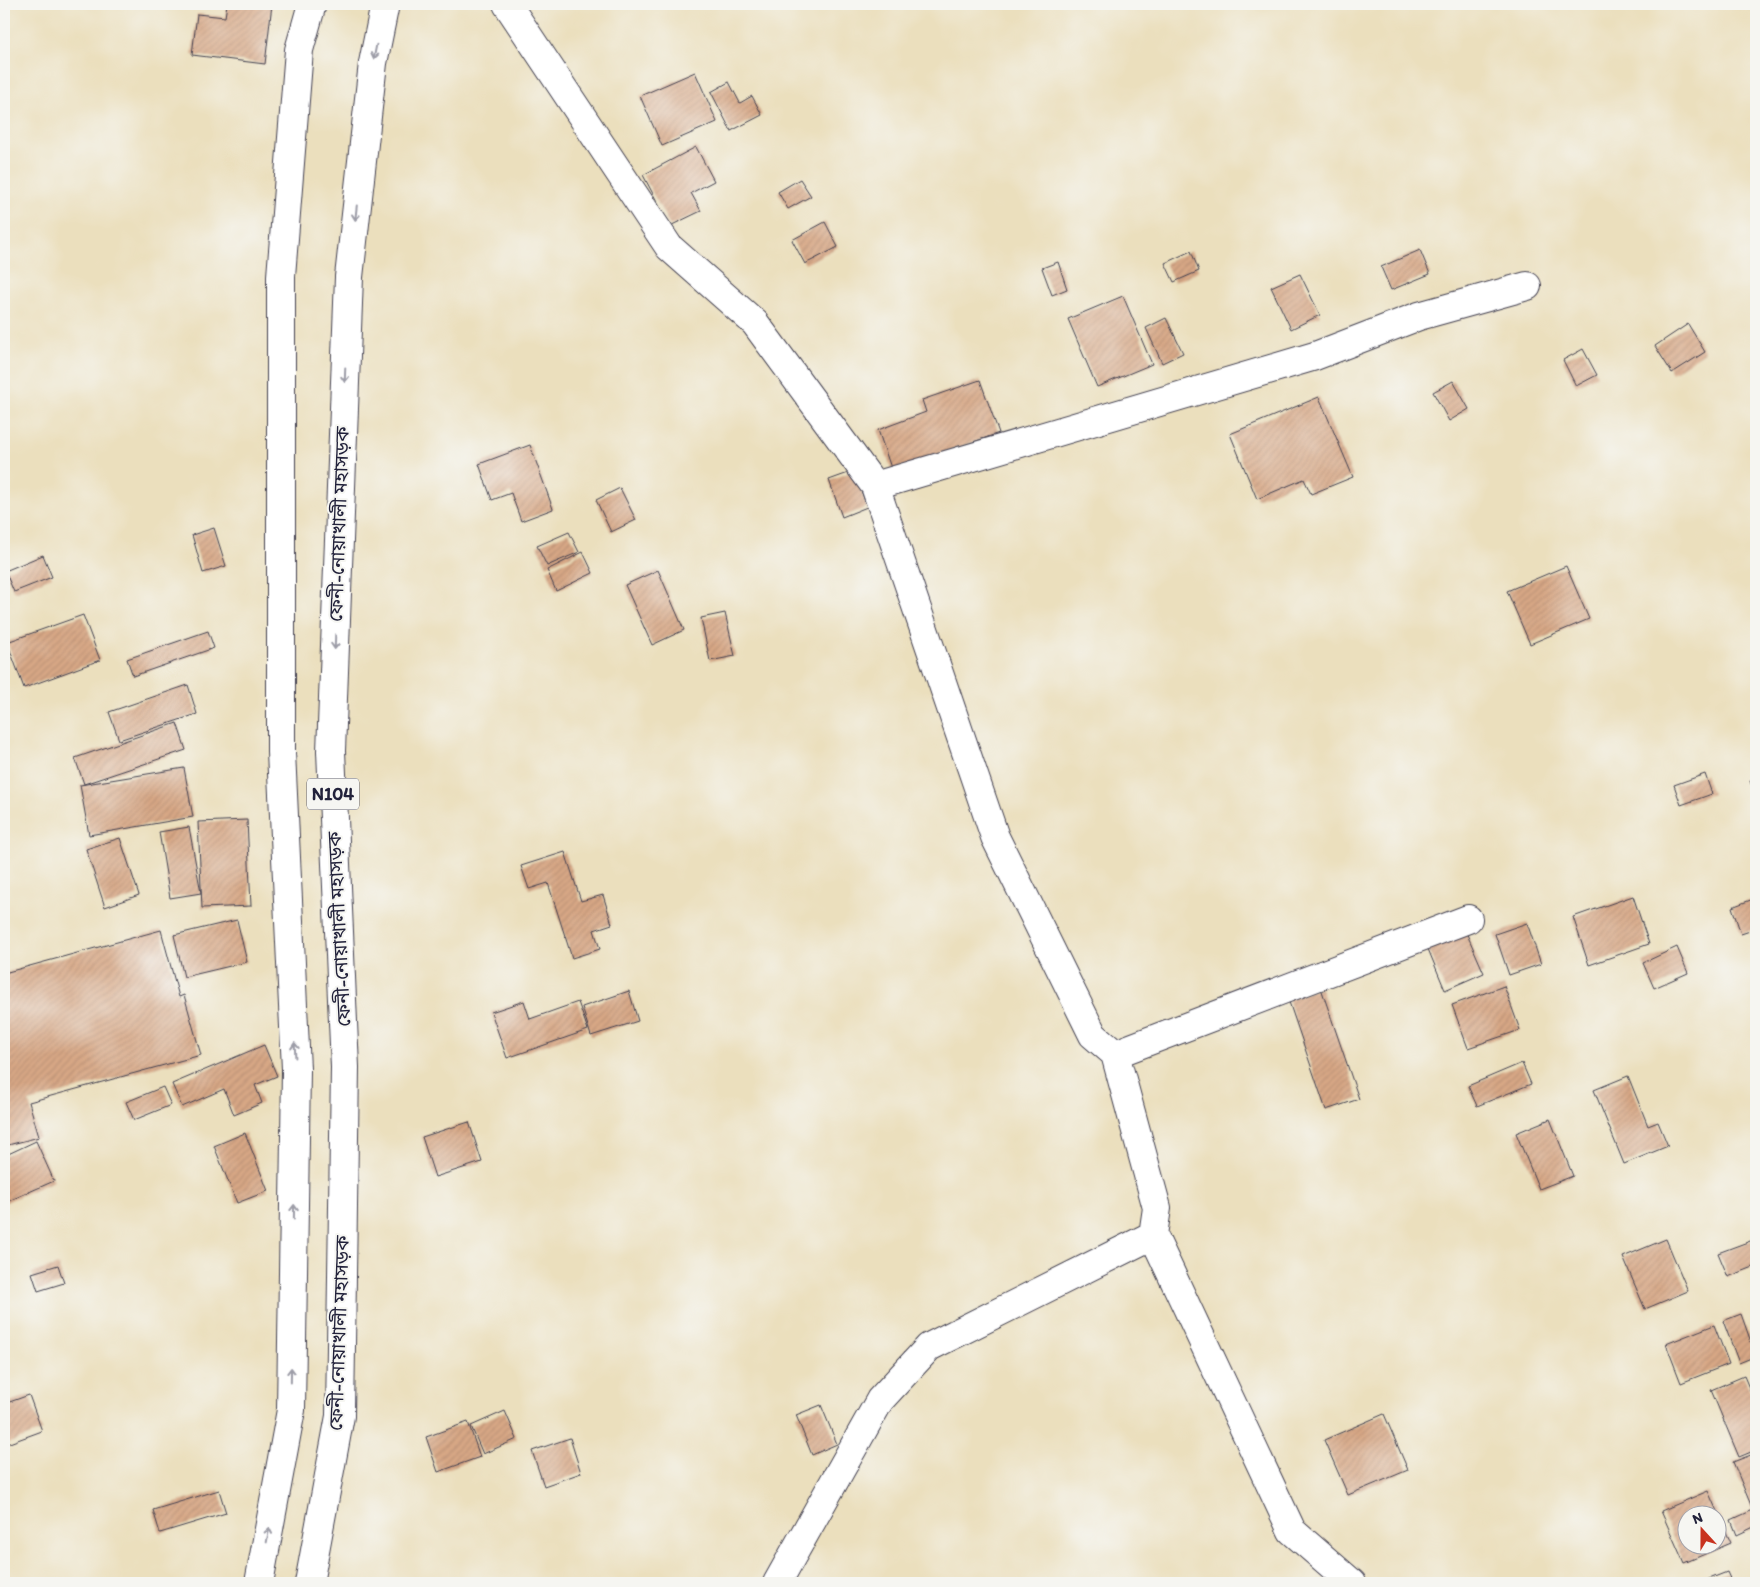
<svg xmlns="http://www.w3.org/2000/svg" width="1760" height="1587" font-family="Itim,'Noto Sans Bengali',sans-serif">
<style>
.building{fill:url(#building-hatch);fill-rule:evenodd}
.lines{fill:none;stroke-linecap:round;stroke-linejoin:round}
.minor-casing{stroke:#403e4e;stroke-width:30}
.highway-casing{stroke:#403e4e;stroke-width:30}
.minor{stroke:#fff;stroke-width:28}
.highway{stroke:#fff;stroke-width:28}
.oneway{stroke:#9c9ca7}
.labels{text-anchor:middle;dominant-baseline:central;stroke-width:4;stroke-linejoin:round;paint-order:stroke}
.shield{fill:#f6f6f2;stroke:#626272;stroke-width:1}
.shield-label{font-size:18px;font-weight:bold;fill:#22223b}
.street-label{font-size:19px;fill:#22223b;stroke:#f6f6f2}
</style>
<defs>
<pattern id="building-hatch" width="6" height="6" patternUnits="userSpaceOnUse" patternTransform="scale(1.25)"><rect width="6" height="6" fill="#d7a785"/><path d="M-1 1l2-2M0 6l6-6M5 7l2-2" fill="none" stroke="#b88f74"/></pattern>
</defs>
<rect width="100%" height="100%" fill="#f6f6f2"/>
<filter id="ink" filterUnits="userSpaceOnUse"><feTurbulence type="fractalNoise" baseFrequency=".02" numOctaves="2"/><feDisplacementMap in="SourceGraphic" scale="10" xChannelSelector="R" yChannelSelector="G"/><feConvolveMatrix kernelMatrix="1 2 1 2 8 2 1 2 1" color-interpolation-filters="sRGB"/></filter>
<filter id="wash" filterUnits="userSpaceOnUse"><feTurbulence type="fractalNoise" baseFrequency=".0096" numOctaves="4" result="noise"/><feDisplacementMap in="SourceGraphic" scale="20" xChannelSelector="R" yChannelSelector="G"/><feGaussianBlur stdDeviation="1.12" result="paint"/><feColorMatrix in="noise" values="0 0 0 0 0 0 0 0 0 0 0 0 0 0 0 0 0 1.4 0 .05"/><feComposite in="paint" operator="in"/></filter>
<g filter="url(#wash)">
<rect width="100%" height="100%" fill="#ebdfbd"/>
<g id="blocks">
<path class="building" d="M227,4h45l-7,60 -73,-9 5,-41 28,3z
M695,72l22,50 -55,24 -22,-50z
M729,82l11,21 12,-7 10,19 -31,16 -20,-39z
M696,147l18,34 -23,12 10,18 -31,15 -27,-51z
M800,179l11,17 -23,13 -10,-17z
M825,222l13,25 -33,17 -13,-24z
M1420,250l10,24 -39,16 -10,-23z
M1191,251l8,20 -25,11 -9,-19z
M1058,262l9,27 -15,6 -10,-27z
M1300,274l20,41 -29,14 -20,-42z
M1123,296l29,68 -55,23 -29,-68z
M1166,318l17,35 -21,10 -16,-35z
M1688,324l17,28 -33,21 -17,-27z
M1583,349l14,26 -21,11 -13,-26z
M980,380l19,53 -107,38 -14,-41 48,-18 -4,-12z
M1453,381l16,28 -20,12 -16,-29z
M1319,397l34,80 -42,17 -7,-15 -47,20 -27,-65z
M530,445l23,64 -32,12 -10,-28 -19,7 -13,-36z
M854,471l13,36 -25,10 -13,-37z
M620,488l16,32 -25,12 -15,-32z
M214,528l12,38 -23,7 -11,-38z
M569,532l10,20 -32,14 -10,-20z
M583,552l10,21 -37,18 -9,-21z
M43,555l9,22 -38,15 -9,-21z
M1566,566l23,53 -59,25 -23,-53z
M658,570l26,60 -32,15 -27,-60z
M725,613l10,43 -25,5 -9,-43z
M83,615l17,45 -76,28 -17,-46z
M208,631l6,17 -81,28 -6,-17z
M188,685l9,29 -78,26 -10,-28z
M177,723l9,27 -102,34 -9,-26z
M184,768l9,49 -104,18 -9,-50z
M1705,774l7,20 -31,11 -7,-20z
M1756,779v18l-6,-16z
M247,820l4,86 -49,2 -4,-86z
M189,827l12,66 -31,5 -11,-66z
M120,838l19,57 -34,12 -19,-58z
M565,852l16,49 22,-6 9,29 -18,6 6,19 -28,9 -24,-75 -19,6 -8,-23z
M1633,896l16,48 -60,21 -16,-48z
M1756,898v31l-15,5 -9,-27z
M237,920l10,42 -63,15 -10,-42z
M1527,923l14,41 -32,11 -14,-41z
M161,930l18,67 5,-2 17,60 -172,47 10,35 -35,9v-173z
M1466,932l18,41 -39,17 -17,-41z
M1677,947l11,26 -34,15 -11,-25z
M1504,986l16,44 -52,18 -16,-43z
M1321,988l38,111 -33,11 -38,-111z
M629,991l9,30 -47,15 -9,-29z
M524,1001l6,18 48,-17 10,28 -81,28 -16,-46z
M264,1045l13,31 -22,9 7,18 -28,12 -10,-26 -42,18 -10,-23z
M1522,1063l9,21 -54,22 -9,-20z
M1628,1076l20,50 10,-4 10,24 -44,18 -30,-74z
M163,1087l8,18 -37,15 -8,-18z
M1550,1119l23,57 -34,13 -23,-56z
M469,1122l13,40 -47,15 -13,-40z
M245,1133l23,58 -31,12 -23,-57z
M36,1141l18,40 -50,22v-47z
M1666,1239l22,52 -43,18 -22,-52z
M1753,1240l3,9v17l-28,11 -10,-24z
M58,1265l6,18 -26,8 -6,-18z
M1741,1314l15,42 -17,7 -16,-42z
M1714,1325l15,39 -48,19 -15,-39z
M1744,1376l10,24h2v50l-17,7 -28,-67z
M29,1395l13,36 -38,14v-41z
M821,1405l16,39 -25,11 -16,-40z
M505,1411l12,28 -34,15 -12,-28z
M1384,1414l24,56 -60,25 -24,-55z
M468,1422l12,35 -42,15 -12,-35z
M570,1438l11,35 -37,13 -12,-35z
M1756,1453v73l-19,9 -6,-15 22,-10 -20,-48z
M219,1490l7,23 -66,20 -7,-23z
M1708,1491l23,52 -47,20 -23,-52zM1688,1514h30v30h-30z
M1727,1572l5,11h-33z"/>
</g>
</g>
<g filter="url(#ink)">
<use href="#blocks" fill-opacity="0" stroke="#403e4e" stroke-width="1"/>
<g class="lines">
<defs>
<path id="minor" d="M507,4l162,243 86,76 120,163 120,351 98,198 22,19 42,154 -4,27 139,296 60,52
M875,486l440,-130 104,-40 108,-30
M1115,1054l353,-135
M777,1583l103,-183 49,-53 224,-112"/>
<path id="highway" d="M259,1583l32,-173 5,-341 -15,-317v-476l18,-226 13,-46
M309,1583l31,-167 5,-349 -14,-316 18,-474 24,-214 12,-59"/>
</defs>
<use href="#minor" class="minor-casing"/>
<use href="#highway" class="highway-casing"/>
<use href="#minor" class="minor"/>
<use href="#highway" class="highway"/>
</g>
<defs><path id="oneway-shaft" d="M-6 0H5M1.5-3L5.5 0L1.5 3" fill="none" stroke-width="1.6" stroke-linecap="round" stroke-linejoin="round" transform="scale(1.25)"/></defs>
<g class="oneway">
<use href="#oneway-shaft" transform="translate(375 52) rotate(101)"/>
<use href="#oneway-shaft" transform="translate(356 213) rotate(96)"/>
<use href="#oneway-shaft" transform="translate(345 375) rotate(92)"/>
<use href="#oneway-shaft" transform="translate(335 642) rotate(92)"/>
<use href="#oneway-shaft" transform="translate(295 1050) rotate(-93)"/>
<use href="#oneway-shaft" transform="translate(294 1212) rotate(-89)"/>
<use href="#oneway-shaft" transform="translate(291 1375) rotate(-89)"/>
<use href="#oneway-shaft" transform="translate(268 1535) rotate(-80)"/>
</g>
</g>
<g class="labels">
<rect class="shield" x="307" y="778.5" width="52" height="31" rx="4"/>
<g class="shield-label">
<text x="333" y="794">N104</text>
</g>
<g class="street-label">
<text transform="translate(339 524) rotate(-88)">ফেনী-নোয়াখালী মহাসড়ক</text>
<text transform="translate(339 929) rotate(-93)">ফেনী-নোয়াখালী মহাসড়ক</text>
<text transform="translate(339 1333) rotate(-88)">ফেনী-নোয়াখালী মহাসড়ক</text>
</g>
</g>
<rect width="1760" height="1587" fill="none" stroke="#f6f6f2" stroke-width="20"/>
<g transform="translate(1702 1530) rotate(339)"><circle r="24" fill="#f6f6f2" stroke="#a1a1a9"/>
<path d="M0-4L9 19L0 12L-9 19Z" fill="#c8321e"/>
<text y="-8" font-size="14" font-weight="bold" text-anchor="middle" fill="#22223b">N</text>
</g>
</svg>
